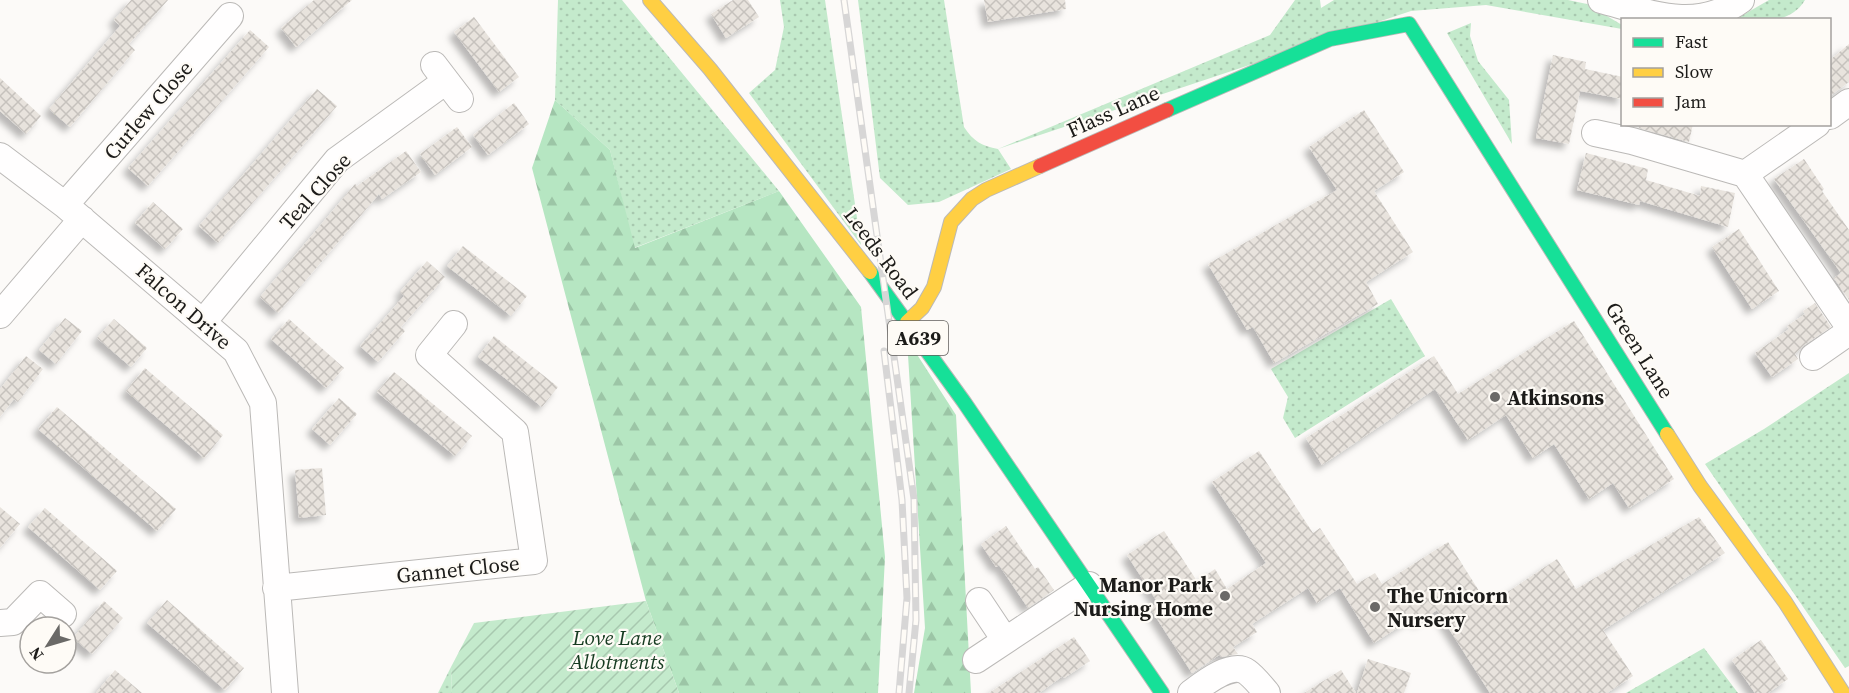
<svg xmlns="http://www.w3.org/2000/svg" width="1849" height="693" font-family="'Source Serif 4',serif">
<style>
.grass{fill:url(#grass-dots)}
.forest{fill:url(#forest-firs)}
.garden{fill:url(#garden-furrows)}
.building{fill:url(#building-cross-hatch);filter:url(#shadow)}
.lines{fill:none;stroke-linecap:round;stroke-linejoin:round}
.street-casing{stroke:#bbb9b7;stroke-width:28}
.fast-casing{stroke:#bbb9b7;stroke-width:16}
.slow-casing{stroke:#bbb9b7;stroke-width:16}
.jam-casing{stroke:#bbb9b7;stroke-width:16}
.street{stroke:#fffefe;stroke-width:26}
.fast{stroke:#16e098;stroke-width:14}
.slow{stroke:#ffcf43;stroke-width:14}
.jam{stroke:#f24e42;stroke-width:14}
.rail-casing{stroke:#d7d6d6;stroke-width:7}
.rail{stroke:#fefbf6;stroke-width:4.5;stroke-dasharray:14;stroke-linecap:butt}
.poi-dot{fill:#6a6967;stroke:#fefbf6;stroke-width:2}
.labels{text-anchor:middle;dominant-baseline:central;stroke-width:4.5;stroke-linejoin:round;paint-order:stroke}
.shield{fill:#fefbf6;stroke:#605e5b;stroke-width:1.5}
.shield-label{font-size:20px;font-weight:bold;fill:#1c1b19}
.street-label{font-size:21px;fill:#1c1b19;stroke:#fefbf6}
.poi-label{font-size:21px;font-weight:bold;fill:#1c1b19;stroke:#fefbf6;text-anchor:start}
.park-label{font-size:21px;font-style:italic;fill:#163b21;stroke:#fefbf6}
</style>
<defs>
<pattern id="grass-dots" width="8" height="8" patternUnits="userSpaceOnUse" patternTransform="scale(1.5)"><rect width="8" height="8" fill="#c4eacc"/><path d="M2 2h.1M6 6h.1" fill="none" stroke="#a8c8af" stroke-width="1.8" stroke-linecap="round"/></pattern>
<pattern id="forest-firs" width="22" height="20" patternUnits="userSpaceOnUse" patternTransform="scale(1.5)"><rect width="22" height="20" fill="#b6e6c2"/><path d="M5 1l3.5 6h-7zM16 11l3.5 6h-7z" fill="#9cc5a6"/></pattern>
<pattern id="garden-furrows" width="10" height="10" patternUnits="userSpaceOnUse" patternTransform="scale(1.5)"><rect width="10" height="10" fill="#c4eacc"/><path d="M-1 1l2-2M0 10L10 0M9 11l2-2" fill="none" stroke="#a8c8af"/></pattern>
<pattern id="building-cross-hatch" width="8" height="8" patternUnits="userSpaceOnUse" patternTransform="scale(1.5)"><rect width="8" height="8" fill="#e8e3dd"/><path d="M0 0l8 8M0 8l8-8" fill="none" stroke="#c6c2bd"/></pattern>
<filter id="shadow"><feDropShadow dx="-5.5" dy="5.5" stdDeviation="3" flood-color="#0004"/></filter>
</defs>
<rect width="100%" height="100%" fill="#fcfaf8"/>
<path class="grass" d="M558,0h64l157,191 -145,57 -24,-98 -55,-50z
M780,0h45l36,245 -112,-152 26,-23 9,-43z
M858,0h86l20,127c9,14 18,19 34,22l272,-114 25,-35h25l1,8 13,-8h234l19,4 35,21v4l-136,-24 -75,6 -413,138 13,20 -72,33 -31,3 -28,-27z
M1769,0h36c-15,25 -43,20 -69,19z
M1471,23l-1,13 8,25 31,39 3,44 -65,-111z
M1391,299l34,57 -130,82 -12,-20 5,-21 -17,-28z
M1849,373v293l-4,2 -140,-204 59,-35z
M1704,648l34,45h-112z
M451,667l1,26h-14z"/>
<path class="forest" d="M555,100l55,50 25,98 144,-57 82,116 24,250 -7,136h-199l-33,-92 -114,-433z
M907,339l49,76 15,278h-57l11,-65z"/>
<path class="garden" d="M646,601l33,92h-227l-1,-26 23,-44z"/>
<path class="building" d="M131,0h37l-39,44 6,6 -65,77 -21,-18 71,-83 -6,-6z
M314,0h38l-56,47 -15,-19z
M733,0h15l11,17 -33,21 -15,-24z
M984,0h81l1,9 -78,13z
M474,17l45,60 -20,15 -45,-60z
M250,30l19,17 -121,139 -20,-18z
M1849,44v38l-19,14v-36z
M1553,55l33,7 -1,7 38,8v22l-43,-8 -11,53 -33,-6z
M0,78l41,38 -15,18 -26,-23z
M317,89l20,17 -119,137 -19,-17z
M514,103l15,21 -41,31 -15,-20z
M1364,110l40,62 -30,19 39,61 -47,30 12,22 -104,59 -21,-36 -6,3 -39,-66 129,-74 -28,-43z
M1640,124h53l-4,18 -50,-14z
M457,127l15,20 -37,28 -15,-21z
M406,151l15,21 -39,27 -3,-5 -101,119 -18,-16 95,-113 2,2z
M1586,153l62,16 -2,11 54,16 1,-10 34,7 -7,34 -88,-26 -1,4 -62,-15z
M1804,159l20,30 -2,2 27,39v70l-15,-22 7,-5 -67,-94z
M153,202l30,27 -18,20 -30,-26z
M1739,229l40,62 -27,18 -40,-62z
M463,246l64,50 -16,20 -64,-50z
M427,261l18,16 -44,50 4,4 -27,31 -18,-16 44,-50 -4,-4z
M1815,303l16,24 -27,18 -9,9 3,5 -26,18 -17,-24 34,-24 -2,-3 18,-12 -2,-3z
M65,318l17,13 -26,33 -17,-14z
M114,319l33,29 -16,19 -34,-29z
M289,319l55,49 -18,20 -55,-49z
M1574,321l100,158 -45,29 -16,-25 -24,16 -35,-55 -21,14 -27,-43 -38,25 -33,-51 -113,76 -16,-27 128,-82 24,38z
M494,336l64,51 -16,20 -64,-50z
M26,356l17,13 -25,33 -4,-3 -14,18v-28z
M145,368l78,67 -19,23 -78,-67z
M394,372l78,64 -17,20 -78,-64z
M339,398l18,16 -27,31 -18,-16z
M57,407l119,102 -19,22 -119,-102z
M1259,451l54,82 7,-5 37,56 18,-11 7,11 66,-42 40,63 69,-46 19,30 123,-72 26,36 -122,77 30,46 -26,17h-117l-53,-83 -19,13 -4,-6 -40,26 -34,-55 -23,15 -9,-15 -56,36 5,8 -24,15 5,7 -17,3 -2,-2 -27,18 -42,-65 8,-5 -31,-48 37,-24 33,50 18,-12 12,20 39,-26 -54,-81z
M322,468l4,47 -27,3 -4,-48z
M0,507l20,17 -20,24z
M45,508l72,63 -17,19 -72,-63z
M1006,526l29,43 3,-2 16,23 -26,18 -29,-43 -3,2 -15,-23z
M167,600l77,68 -19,22 -78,-67z
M104,601l19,17 -31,36 -19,-16z
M1074,637l16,24 -26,17 -1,-2 -24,17h-50z
M1761,640l27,39 -20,14h-13l-23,-33z
M1368,659l43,14 -7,20h-47z
M115,670l27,23h-46z
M1341,670l15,23h-52z"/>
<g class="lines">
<defs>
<path id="street" d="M1601,0c49,13 95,33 140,0
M434,65l26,34
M1830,116l19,-14
M1595,133l37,8 113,33 72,-50
M0,156l65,49 171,146 27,52 22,290
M1745,174l104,153
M65,205l165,-189
M0,315l82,-96
M203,322l134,-162 109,-79
M1813,357l36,-25
M276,588l258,-27 -19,-129 -86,-77 25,-31
M979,601l26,39
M0,623l13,-1 27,-28 23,20
M976,660l113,-75
M1191,693c12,-9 41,-32 56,-21 7,5 14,14 20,21"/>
<path id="fast" d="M1167,110l163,-71 79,-15 258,410
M870,272l94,130 198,291"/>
<path id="slow" d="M650,0l60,69 160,203
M907,322l15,-14 12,-21 17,-65 21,-23 14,-9 54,-24
M1667,434l33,52 85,116 58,91"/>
<path id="jam" d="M1040,166l127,-56"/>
</defs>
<use href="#street" class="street-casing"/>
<use href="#fast" class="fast-casing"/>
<use href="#slow" class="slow-casing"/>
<use href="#jam" class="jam-casing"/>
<use href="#street" class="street"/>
<use href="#fast" class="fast"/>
<use href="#slow" class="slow"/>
<use href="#jam" class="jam"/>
<defs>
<path id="rail" d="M844,0l70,499 2,121 -7,73
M884,351l18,149 5,98 -8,95"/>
</defs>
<use href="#rail" class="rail-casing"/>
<use href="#rail" class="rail"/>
</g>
<g class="poi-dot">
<circle cx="1495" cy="397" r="6"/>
<circle cx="1225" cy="596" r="6"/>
<circle cx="1375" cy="607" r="6"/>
</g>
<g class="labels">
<rect class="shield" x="888" y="321" width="60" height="34" rx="4.5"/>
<g class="shield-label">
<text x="918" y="338">A639</text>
</g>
<g class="street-label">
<text transform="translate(148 110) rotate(-49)">Curlew Close</text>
<text transform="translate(1113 111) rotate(-24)">Flass Lane</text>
<text transform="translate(315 191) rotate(-48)">Teal Close</text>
<text transform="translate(881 253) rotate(53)">Leeds Road</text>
<text transform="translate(184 306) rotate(41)">Falcon Drive</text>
<text transform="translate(1640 350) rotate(58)">Green Lane</text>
<text transform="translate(458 569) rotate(-6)">Gannet Close</text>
</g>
<g class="poi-label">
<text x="1507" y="397">Atkinsons</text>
<text x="1213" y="584" text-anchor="end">Manor Park<tspan x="1213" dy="24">Nursing Home</tspan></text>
<text x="1387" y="595">The Unicorn<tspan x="1387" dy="24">Nursery</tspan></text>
</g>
<g class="park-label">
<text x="617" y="637">Love Lane<tspan x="617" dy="24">Allotments</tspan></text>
</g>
</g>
<rect x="1621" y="18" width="210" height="108" fill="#fefbf6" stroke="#a4a19e" stroke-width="1.5"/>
<rect x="1633" y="38" width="30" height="9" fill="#16e098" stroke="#a4a19e" stroke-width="1.5"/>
<text x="1675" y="48" font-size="18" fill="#1c1b19">Fast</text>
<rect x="1633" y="68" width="30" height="9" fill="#ffcf43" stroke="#a4a19e" stroke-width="1.5"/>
<text x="1675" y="78" font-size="18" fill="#1c1b19">Slow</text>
<rect x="1633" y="98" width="30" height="9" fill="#f24e42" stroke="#a4a19e" stroke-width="1.5"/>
<text x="1675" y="108" font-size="18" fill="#1c1b19">Jam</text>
<g transform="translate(48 645) rotate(233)"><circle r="28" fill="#fefbf6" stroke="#a4a19e" stroke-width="1.5"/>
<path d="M0-4.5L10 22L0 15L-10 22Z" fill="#6a6967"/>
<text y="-9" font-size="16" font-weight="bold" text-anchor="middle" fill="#1c1b19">N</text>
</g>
</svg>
